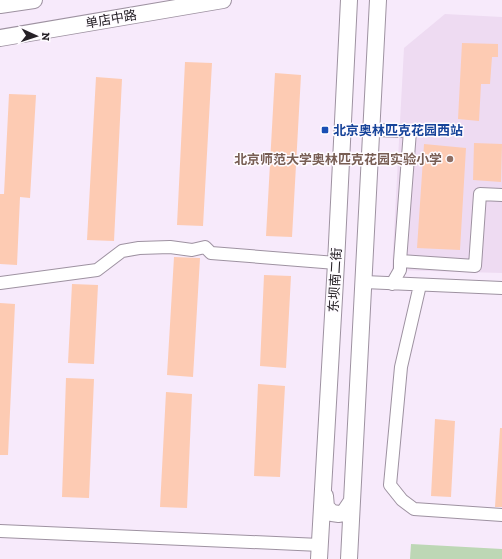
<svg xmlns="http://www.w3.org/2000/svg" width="502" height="559" font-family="'Zilla Slab','Noto Sans SC',serif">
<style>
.built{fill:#eedbf2}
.green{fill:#bdd7b5}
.building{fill:#fdcbb3}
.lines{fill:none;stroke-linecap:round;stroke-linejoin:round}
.street-casing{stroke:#9e92a1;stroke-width:14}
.secondary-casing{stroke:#9e92a1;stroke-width:18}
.street{stroke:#fff;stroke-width:12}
.secondary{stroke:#fff;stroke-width:16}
.transit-dot{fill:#1a4fb4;stroke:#fefbff;stroke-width:1.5}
.education-dot{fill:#8d6e63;stroke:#fefbff;stroke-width:1.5}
.labels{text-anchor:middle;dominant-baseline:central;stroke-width:3;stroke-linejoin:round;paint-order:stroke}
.street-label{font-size:13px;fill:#252026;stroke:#fefbff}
.transit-label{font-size:13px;font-weight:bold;fill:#164399;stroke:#fefbff;text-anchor:start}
.education-label{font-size:13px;font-weight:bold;fill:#785e54;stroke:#fefbff;text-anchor:end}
</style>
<rect width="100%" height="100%" fill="#f7eafb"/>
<path class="built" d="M445,14l57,3v256l-110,-3 12,-222z"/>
<path class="green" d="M411,544l91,5v10h-92z"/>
<path class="building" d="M462,43l36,1v13h-6l-2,27h-9l-2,37 -21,-2z
M185,62l27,1 -9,163 -26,-1z
M275,73l26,2 -9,162 -26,-1z
M96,77l26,2 -8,162 -27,-1z
M9,94l27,1 -6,103 -10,-1 -3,68 -17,-1v-70h4z
M474,143l28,1 -1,38 -28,-2z
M424,144l42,4 -6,102 -43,-2z
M174,257l26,1 -7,119 -26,-2z
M264,275l27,1 -5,92 -26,-2z
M72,284l26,1 -4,79 -26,-1z
M0,303l15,1 -7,151h-8z
M66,378l28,1 -5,119 -27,-1z
M258,384l27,2 -5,91 -26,-1z
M166,392l26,2 -5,114 -27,-1z
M435,419l20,2 -4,76 -20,-1z
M500,428h2v79h-7z"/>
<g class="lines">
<defs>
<path id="street" d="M372,130l38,1 -10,130 75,5 5,-72 22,1
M364,282l138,6
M0,283l97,-13 25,-19 17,-3 31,-1 22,3 13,-3 6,6 125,10
M392,284l8,-14v-9
M420,285l-19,82 -11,118 12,15 12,9 88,6
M0,531l320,14"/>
<path id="secondary" d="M0,5l34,-5
M0,38l223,-38
M325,496l1,11 6,6 7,1 5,-1 8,-12
M319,559l17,-296 13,-263
M349,559l29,-559"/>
</defs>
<use href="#street" class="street-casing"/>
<use href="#secondary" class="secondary-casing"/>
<use href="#street" class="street"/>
<use href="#secondary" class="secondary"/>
</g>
<rect class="transit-dot" x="321" y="126" width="8" height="8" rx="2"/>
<circle class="education-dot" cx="450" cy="159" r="4"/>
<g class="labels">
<g class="street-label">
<text transform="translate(111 19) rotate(-10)">单店中路</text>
<text transform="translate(335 280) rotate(-87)">东坝南二街</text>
</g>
<g class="transit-label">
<text x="333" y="130">北京奥林匹克花园西站</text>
</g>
<g class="education-label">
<text x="442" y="159">北京师范大学奥林匹克花园实验小学</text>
</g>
</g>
<g transform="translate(36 36) rotate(93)" stroke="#fefbff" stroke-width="3" paint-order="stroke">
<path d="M0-3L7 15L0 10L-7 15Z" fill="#252026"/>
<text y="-6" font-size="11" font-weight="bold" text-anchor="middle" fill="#252026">N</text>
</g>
</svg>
